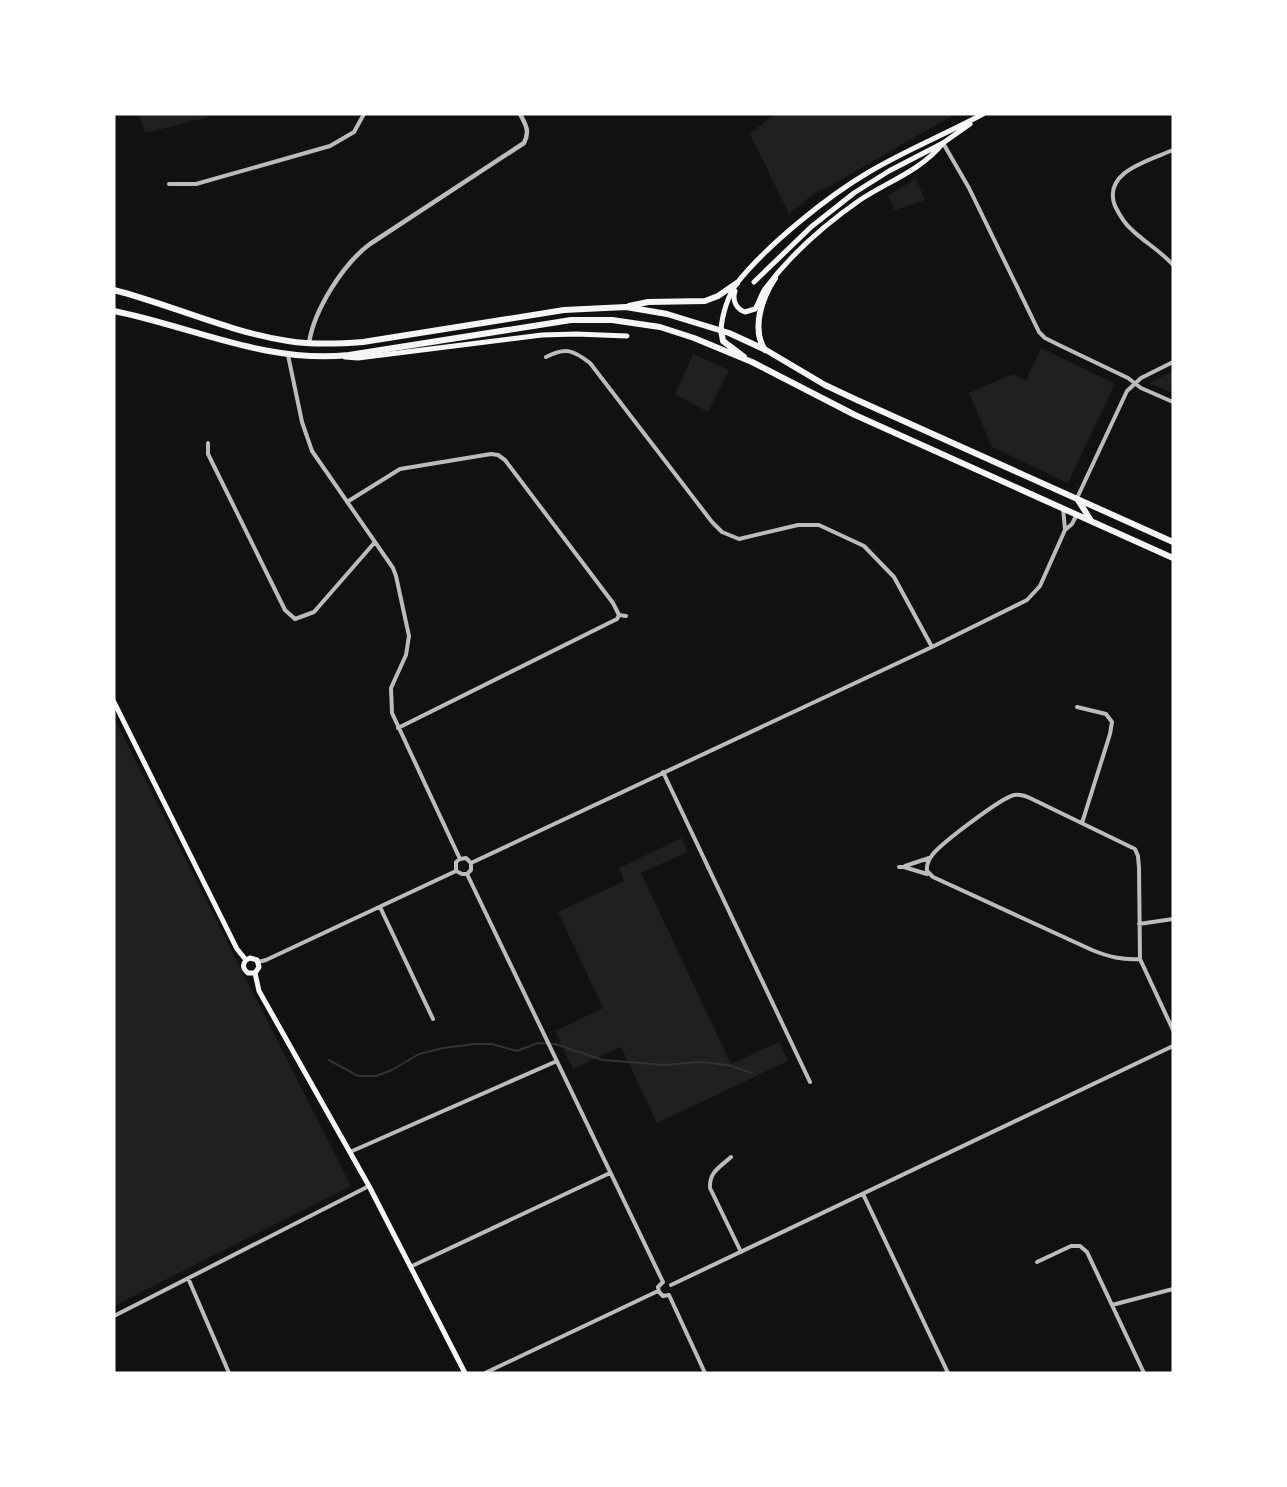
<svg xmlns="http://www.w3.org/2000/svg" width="1287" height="1487" font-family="'Fira Sans',sans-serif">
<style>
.green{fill:#202020}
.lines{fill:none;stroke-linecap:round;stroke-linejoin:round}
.stream{stroke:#333;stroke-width:2}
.minor{stroke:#bcbcbc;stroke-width:4}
.tertiary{stroke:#bcbcbc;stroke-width:4.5}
.secondary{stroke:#f5f5f5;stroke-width:5}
.primary{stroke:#f5f5f5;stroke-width:5}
.trunk{stroke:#f5f5f5;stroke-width:6}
</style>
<rect width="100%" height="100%" fill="#111"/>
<path class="green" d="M139,114h68l1,3 -63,16z
M775,114h180l-125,72 -17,8 -24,20 -39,-80z
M916,178l9,22 -30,10 -7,-14z
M1041,348l74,36 -47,99 -76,-36 -23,-54 44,-19 13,6z
M693,354l36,16 -21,42 -33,-18z
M1173,371v22l-24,-10z
M114,718l237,468 -237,120z
M682,838l6,14 -47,21 90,191 48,-22 9,19 -131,62 -36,-76 -48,22 -18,-38 48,-23 -45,-96 66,-31 -5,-13z"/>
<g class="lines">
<path class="stream" d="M329,1060l29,16h18l16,-6 27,-16 24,-6 32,-4h17l25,7 21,-8 17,1 48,16 61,5 37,-3 27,3 24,8"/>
<path class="minor" d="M943,143l26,45 70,144 6,6 14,7 69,33 13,10 32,14
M1173,150c-25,11 -71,22 -58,56 4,8 9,17 16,23 13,13 30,22 42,36
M169,184h27l134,-38 24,-14 10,-18
M288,355l14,67 10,29 81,117 3,8 13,60 -3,19 -15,33 1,25 68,146
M546,357c20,-10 27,-7 44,6l122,159 10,10 17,7 59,-14h21l45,21 30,31 38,70
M208,443v11l77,156 10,9 19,-7 61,-70
M1077,498l50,-107 14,-13 32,-16
M347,502l53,-33 91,-15 7,1 7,5 108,143 6,12 -2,4 -219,109
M1063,508l2,21
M619,615l7,1
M1077,707l29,7 6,8 -2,12 -28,89
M663,772l147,310
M460,859l6,-1 5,5v7l-4,4
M471,863l461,-216 95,-47 13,-14 25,-56 7,-6 5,-10
M905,866l24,-8
M899,867h5l23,7
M456,871v-9l4,-3
M456,871l6,3h5
M467,874l196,408
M380,907l53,112
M1139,924l34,-5
M1140,959c-18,1 -31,-2 -48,-9l-159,-73 -6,-6c-1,-7 2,-12 6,-17 10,-12 68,-56 81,-59 7,-1 12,1 18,4l103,50 3,7 1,12 1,91 33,71
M258,962l8,-2 190,-89
M350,1152l207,-91
M731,1157c-11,10 -22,15 -21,31l31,64
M863,1194l85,179
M1037,1262l34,-16h9l7,6 57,121
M412,1266l198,-93
M188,1278l41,95
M663,1282l-5,5 1,5 4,4 6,-1
M671,1285l502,-239
M669,1295l36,78
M1112,1305l61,-16
M114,1316l255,-130
M485,1373l173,-82"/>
<path class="tertiary" d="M309,343c5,-33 34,-79 61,-99l154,-101c6,-12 2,-18 -4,-29"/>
<path class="secondary" d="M114,702l123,247 9,11
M246,960l4,-2 7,2 2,7 -4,6
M246,960c-4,5 -3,9 2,13h7
M255,973l4,18 110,195 96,187"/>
<path class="primary" d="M754,282l57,-55 43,-34 35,-22 54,-28 27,-19
M735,291c-3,9 1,18 10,21l10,-3c4,-6 6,-14 10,-20 26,-35 59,-64 95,-89 27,-18 62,-30 83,-57
M721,330c1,-15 7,-35 16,-47 30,-38 91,-87 132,-111 37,-22 77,-38 114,-58
M345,357l13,1 184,-23 34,-1 51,2"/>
<path class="trunk" d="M114,290c58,15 115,42 174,51 25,4 50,3 75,1l201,-32 62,-3 41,7 62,19 37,17 59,35 32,15 316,142
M629,306l19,-4 57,-1 13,-5 19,-13
M114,311c79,16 153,53 235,44l222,-35h41l48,7 34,11 58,24 103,53 318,143
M721,330l2,11 21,16
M765,350c-14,-21 -3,-53 10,-72
M1078,500l12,19"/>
</g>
<rect width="1287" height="1487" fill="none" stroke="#ffffff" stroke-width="231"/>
</svg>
